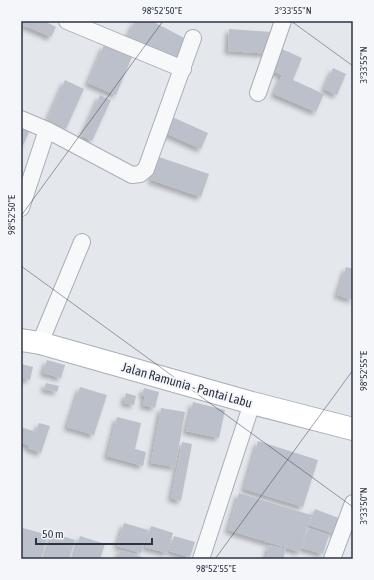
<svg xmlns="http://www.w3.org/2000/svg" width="374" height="580" font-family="'Asap Condensed',sans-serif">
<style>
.building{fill:#bbc0ca;filter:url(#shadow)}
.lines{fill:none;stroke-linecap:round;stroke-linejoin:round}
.street-casing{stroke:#a9aeb7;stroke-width:18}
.secondary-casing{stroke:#a9aeb7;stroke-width:24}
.street{stroke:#f7f8fa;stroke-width:16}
.secondary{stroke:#fff;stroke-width:22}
.ticks{fill:none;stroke:#2b3445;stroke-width:1;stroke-opacity:0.45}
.labels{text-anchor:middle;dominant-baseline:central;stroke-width:4;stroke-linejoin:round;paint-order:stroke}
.street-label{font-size:13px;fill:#2b3445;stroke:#f4f6f9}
.neatline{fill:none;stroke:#2b3445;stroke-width:1.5}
.ticks-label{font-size:10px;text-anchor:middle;fill:#2b3445}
</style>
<defs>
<filter id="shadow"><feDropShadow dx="-3.5" dy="3.5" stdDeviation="2" flood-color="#0004"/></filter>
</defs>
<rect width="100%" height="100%" fill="#e4e7ec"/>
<path class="building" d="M21,21h23l12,6 -5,10 -30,-13z
M135,21h17l36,19 -12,24 -49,-26z
M229,29l43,3 -1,22 -43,-3z
M104,45l28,12 -16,38 -28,-12z
M282,49l20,9 -9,22 31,14 -8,18 -42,-18 8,-19 -10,-4z
M333,68l13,6 -9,21 -13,-6z
M65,80l19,9 -18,40 -19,-8z
M100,95l11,5 -19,41 -10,-5z
M170,116l38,17 -7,16 -38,-17z
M21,126l9,4 -9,20z
M159,157l50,17 -8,23 -50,-17z
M346,267l7,2v31l-16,-5z
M47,360l18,5 -4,13 -18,-5z
M21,364l12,3 -3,13 -9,-2z
M46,383l13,3 -2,6 -13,-3z
M80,387l27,8 -13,40 -27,-8z
M144,388l15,4 -4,16 -12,-3 2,-9 -3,-1z
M126,393l10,3 -2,9 -10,-2z
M193,402l32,8 -6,28 -33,-7z
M161,408l24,4 -10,55 -24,-4z
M117,417l24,6 -6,26 11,3 -3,14 -36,-10z
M39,423l11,3 -9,27 -13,-5 1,-3 -8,-2v-16l15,5z
M258,441l60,19 -15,47 -59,-18z
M182,442l10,2 -11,57 -10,-3z
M239,493l72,22 -11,37 -72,-22z
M315,509l26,10 -6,15 -26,-9z
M124,523l24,7 -7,23 -24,-7z
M151,526l22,7 -6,20 -22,-6z
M23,528l25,7 -7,24h-20v-24z
M308,528l21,7 -6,19 -21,-6z
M53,533l22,7 -6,19h-24z
M80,536l25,8 -5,15h-26z
M174,536l21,6 -5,15 -21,-6z
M269,545l17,4 -3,10h-17z
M120,550l28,9h-30z"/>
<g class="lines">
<defs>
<path id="street" d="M67,21l116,48
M258,93l25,-72
M21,119l26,11
M21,208l26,-78 85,45 8,-1 6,-5 47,-131
M40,343l42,-101
M201,559l51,-156
M332,559l21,-56"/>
<path id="secondary" d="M21,340l19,3 212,60 101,26"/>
</defs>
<use href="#street" class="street-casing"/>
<use href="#secondary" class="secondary-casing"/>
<use href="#street" class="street"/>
<use href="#secondary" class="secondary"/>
</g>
<path class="ticks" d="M291,21l62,45M21,216l142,-195M21,266l332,241M215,559l138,-189"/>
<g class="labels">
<g class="street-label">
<text transform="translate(187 385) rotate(16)">Jalan Ramunia - Pantai Labu</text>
</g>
</g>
<rect width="374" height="580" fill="none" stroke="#f4f6f9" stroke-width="44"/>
<path d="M36 538v6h116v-6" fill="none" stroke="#2b3445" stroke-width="2"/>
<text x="42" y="538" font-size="12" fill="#2b3445" stroke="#f4f6f9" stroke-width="3" paint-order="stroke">50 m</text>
<rect x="22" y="22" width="330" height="536" class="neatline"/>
<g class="ticks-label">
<text x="162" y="14">98°52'50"E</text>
<text x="293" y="14">3°33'55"N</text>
<text transform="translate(363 65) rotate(-90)" y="4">3°33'55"N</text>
<text transform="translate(11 215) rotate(-90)" y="4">98°52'50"E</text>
<text transform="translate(363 371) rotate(-90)" y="4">98°52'55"E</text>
<text transform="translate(363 506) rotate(-90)" y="4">3°33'50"N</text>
<text x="216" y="572">98°52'55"E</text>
</g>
</svg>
